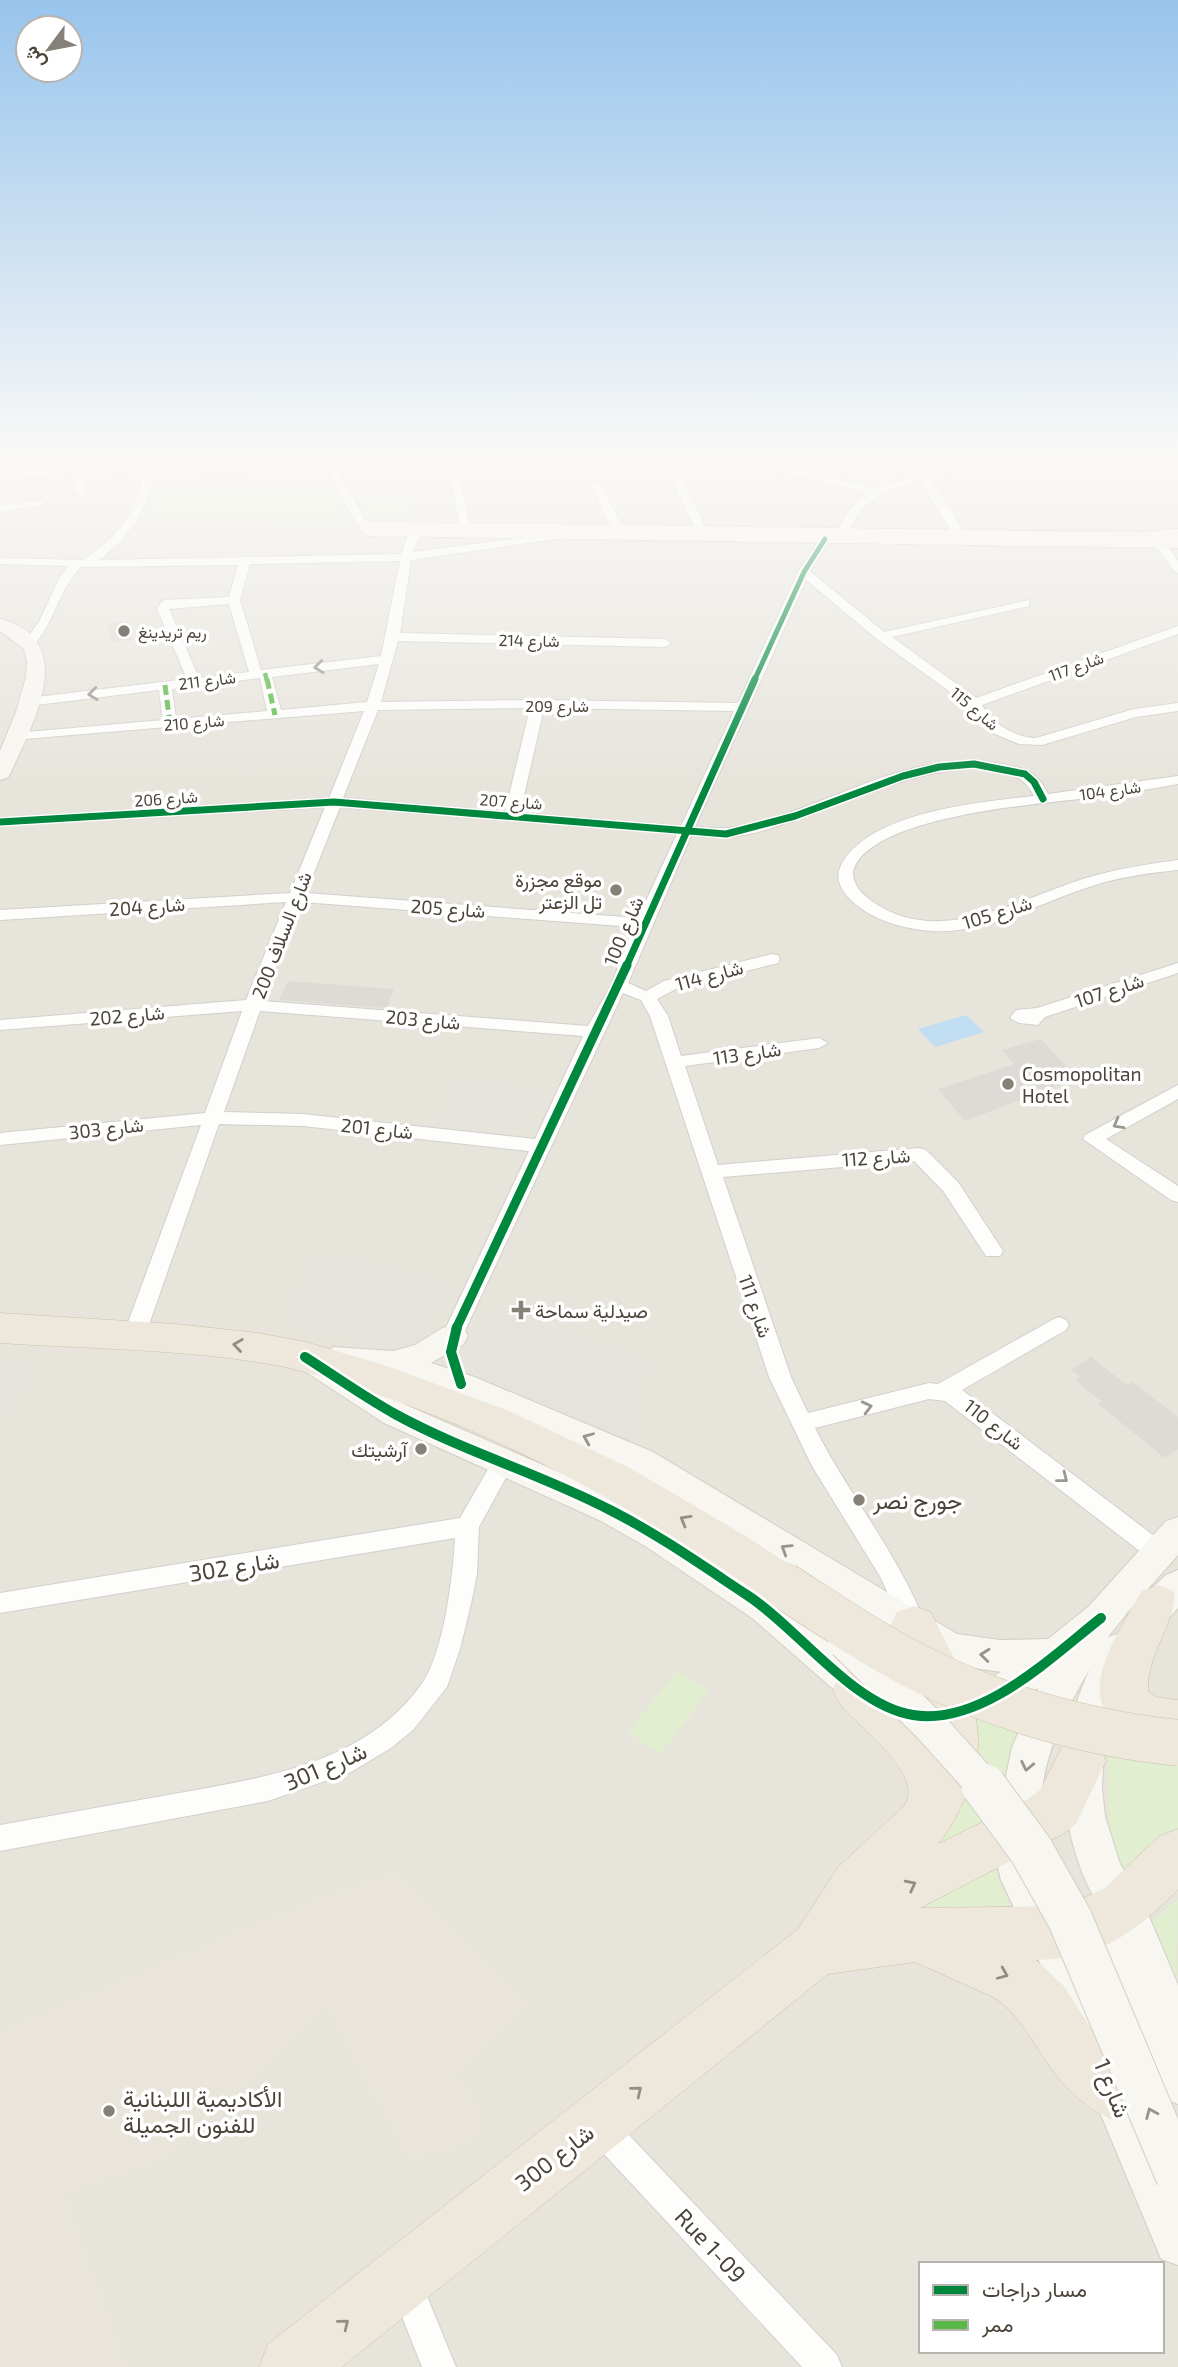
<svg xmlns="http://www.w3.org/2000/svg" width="1178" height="2367" font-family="'Exo 2',Vazirmatn,sans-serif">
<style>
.residential{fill:#e7e4dc;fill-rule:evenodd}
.education{fill:#eae5da}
.green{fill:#e1eecf}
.parking{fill:#e6e3df}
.water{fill:#c0ddf1}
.building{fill:#dedbd6}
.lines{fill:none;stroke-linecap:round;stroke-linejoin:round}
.street-casing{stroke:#d2d0cb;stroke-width:2}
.secondary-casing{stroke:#d3cfc5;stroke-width:2}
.highway-casing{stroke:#ccbfa9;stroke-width:1}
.street{fill:#fdfdfc;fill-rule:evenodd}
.secondary{fill:#f7f6f1;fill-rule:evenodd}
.highway{fill:#ede8db;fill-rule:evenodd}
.secondary-bridge-far1-casing{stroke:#d3cfc5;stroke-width:36;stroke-linecap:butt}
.secondary-bridge-casing{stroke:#d3cfc5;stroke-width:46;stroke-linecap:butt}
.highway-bridge-casing{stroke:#ccbfa9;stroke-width:47;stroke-linecap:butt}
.secondary-bridge-far1{stroke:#f7f6f1;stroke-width:34}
.secondary-bridge{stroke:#f7f6f1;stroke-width:44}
.highway-bridge{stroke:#ede8db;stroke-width:46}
.quiet-far1{stroke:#58b947;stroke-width:4.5;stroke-dasharray:9 4.5;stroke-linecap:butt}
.quiet{stroke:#58b947;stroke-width:5;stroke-dasharray:10 5;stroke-linecap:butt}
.cycleway-far3-casing{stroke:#fff;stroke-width:8}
.cycleway-far2-casing{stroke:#fff;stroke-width:10}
.cycleway-far1-casing{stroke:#fff;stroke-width:13}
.cycleway-casing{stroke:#fff;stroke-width:15}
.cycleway-far3{stroke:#00873e;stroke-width:5}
.cycleway-far2{stroke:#00873e;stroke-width:7}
.cycleway-far1{stroke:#00873e;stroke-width:9}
.cycleway{stroke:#00873e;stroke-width:10}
.oneway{stroke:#9b9791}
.oneway2{stroke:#948e82}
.oneway3{stroke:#98948c}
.poi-dot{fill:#868178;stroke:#fff;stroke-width:2.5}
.labels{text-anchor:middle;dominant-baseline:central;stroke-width:7;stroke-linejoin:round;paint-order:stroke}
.far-poi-label{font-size:16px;fill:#4b4439;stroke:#fff;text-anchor:start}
.far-street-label{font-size:16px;fill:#4b4439;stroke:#fff}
.poi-label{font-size:19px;fill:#4b4439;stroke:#fff;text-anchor:end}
.street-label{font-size:19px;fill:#4b4439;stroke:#fff}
.near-poi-label{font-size:23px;fill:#4b4439;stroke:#fff;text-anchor:start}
.near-street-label{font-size:23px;fill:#4b4439;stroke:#fff}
</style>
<rect width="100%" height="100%" fill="#f4f2ee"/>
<path class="residential" d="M0,454h1178v1913h-1178zM921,2264h241v87h-241z"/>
<path class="education" d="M393,1872l138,133 -79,71 21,20 11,28 -14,19 -60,18 -84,-153 -91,89 -75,64 -96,33 64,173h-128v-336l286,-120z"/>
<path class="green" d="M330,488l15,33 -198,-2 4,-24z
M405,498l2,18h-38l-5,-17z
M677,1671l32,20 -49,63 -32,-22z
M986,1704l45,13 -20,76 -15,-22 -22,-24 -4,-29z
M1109,1737l69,13v83l-55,45 -14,-49 -2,-56z
M965,1771l33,42 -140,81z
M993,1865l22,53 -107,-10z
M1178,1899l-2,93 -29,-66z"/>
<path class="parking" d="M232,472l13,1 2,14 -53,5v-16z
M1107,580l71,2v15l-61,2z
M460,1079l78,14 -15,36 -82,-2z
M316,1254l117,23 13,10 -28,55 -22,7 -110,-26z
M485,1316l73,16 87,26 -16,84 -156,-69v-30z
M0,1359l33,2 -24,53 -9,1z"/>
<path class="water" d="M966,1015l18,17 -49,15 -17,-18z"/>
<path class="building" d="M129,621l2,19 -21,2 -2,-19z
M288,981l39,3 67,5 -7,19 -108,-8z
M1041,1039l36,39 -112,43 -27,-32 76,-25 -12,-14z
M1091,1357l36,28 6,-3 45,35v32l-13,9 -67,-54 4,-2 -27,-22 5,-3 -9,-7z"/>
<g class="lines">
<defs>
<path id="street" d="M208,454h20l-73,19c-10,39 -24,63 -56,87l302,-6 10,-27 6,-3 6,3 -10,25 151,-20 6,3 -2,2 -157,23 -11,73 265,6 6,4 -6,4 -267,-6 -17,61 157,-2 200,3 60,-131 23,-35 4,-1 6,3 -21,32 74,61 145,-32v6l-137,31 84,61 202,-72v8l-196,71c10,19 33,32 54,33l98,-29 44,-6v8l-42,6 -94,28 -23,-1 -24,-10 -16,-13 -11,-16 -91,-66 -71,-59 -111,247c23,2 42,2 64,-4 78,-23 153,-72 237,-60 25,4 41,7 52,31l130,-18v8c-30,5 -60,11 -90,14 -49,6 -221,18 -235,74 0,14 9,22 20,30 69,48 152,-7 220,-26 28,-8 56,-12 85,-16v10c-30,3 -60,7 -89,17 -50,16 -103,47 -157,44 -29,-2 -62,-11 -83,-33 -13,-14 -14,-26 -3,-41 35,-46 134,-55 188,-61 -34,-73 -215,19 -269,34 -25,8 -48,8 -74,6l-63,147 18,8 18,-10 108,-27 6,1 2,4 -2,4 -102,26 -19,10 11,17 13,40 138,-18 9,5 -9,5 -134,18 33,99 201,-17 7,2 32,32 45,69 -3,5h-14l-42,-64 -30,-31 -191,16 68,200 17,36 121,-30 9,1 114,-64 7,-3 7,3 3,5 -3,5 -104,60 204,155 4,7 -4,7 -8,3 -8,-3 -205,-158 -16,-2 -114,29c34,68 84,126 111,198l-3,7 -9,4 -9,-4 -24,-55 -69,-112 -43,-89 -119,-361 -9,-16 -18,-7 -163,348 -7,3 -7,-3 -4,-5 87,-185 -226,-25 -84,-2 -74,212 -4,5 -7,3 -7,-3 -4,-5 78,-211 -201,20v-12l205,-20 37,-102 -242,19v-10l246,-20 40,-98 -286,18v-10l290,-17 35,-86 -325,19v-8l329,-20 35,-87 -353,29 -2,-3 7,-4 147,-13 -4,-30 -131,16 -7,-4 7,-4 159,-19 -30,-70 5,-8 4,-1 63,-3 9,-32 -157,2c-22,22 -26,55 -48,79h-8l-2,-3 16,-21 19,-41 10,-15 -68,-2v-6l84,2c36,-27 49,-43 60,-86l-63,-5 5,24 -5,3 -5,-3 -5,-22 -71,11v-6l75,-13 75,5zM400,561l-19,95 -120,14 -21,-70 10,-36zM229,604l20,68 -50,6 -30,-69zM379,664l-12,38 -86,8 -9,-33zM260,678l7,33 -91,8 -4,-30zM530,708l-25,104 -162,-14 35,-88zM544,708l190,3 -53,115 -161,-13zM340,807l337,27 -39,84 -332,-25zM302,902l332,25 -23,58 -23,41 -325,-25zM260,1011l323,25 -48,103 -232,-25 -79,-2z
M301,454h16l15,6 32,58 9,9 -2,2h-8l-8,-7 -27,-53 -4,-5z
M445,454h10l16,79 -10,-2z
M851,454h21l66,15 37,-15h15l-61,25 22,30 14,27 -2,2h-8l-35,-57c-28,8 -43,11 -63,35 -7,7 -6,18 -15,22l-6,-3 9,-20 22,-23 -91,-21 -100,-5 30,63 -10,2 -32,-68 5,-3 107,5 99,23 52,-15z
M593,484l9,2 21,42 -2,2 -10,-2 -19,-42z
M41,500l5,3 -1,2 -45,7v-6z
M1156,541h8l14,20v12l-4,-2 -20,-28z
M1178,963v10l-133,44 -7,8 -19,-2 -9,-5 6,-8 21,-2z
M1178,1085v14l-72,40 72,47v16l-7,-2 -88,-61 2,-4z
M503,1454l8,3 3,6 -35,64 -2,47 -6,30 -11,45 -13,38 -34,43 -22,18 -40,24 -83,29 -268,50v-26c54,-10 108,-19 162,-29 92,-17 203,-29 261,-114 21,-32 30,-106 32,-144l-455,75v-20l460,-75 35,-61z
M600,2112l11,4 226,239 5,12h-40l-213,-229 -4,-11 4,-11z
M405,2268l12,4 39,95h-34l-33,-83 4,-12z"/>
<path id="secondary" d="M367,522c258,2 517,8 775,10l36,-3v19l-809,-12 -6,-2 -4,-7z
M0,619c81,20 32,107 10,155l-3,4 -7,2v-29l16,-39 10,-35 1,-15 -3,-13 -24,-18z
M453,1325l11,3 4,8 -4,8 -33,19 41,13 181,76 304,182 43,6 48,-1 40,-32 78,-86 12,-4v38l-46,52 34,-32 12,-5v38c-15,16 -22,29 -46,21l-5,-11 5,-11 -24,30 12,-4 13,5 5,11 -26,53 -7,28 -3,58 3,28 15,48 20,31 38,90v119l-16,-6 -60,-132h-6l-9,7 91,215v77l-17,-6 -70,-168 -44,-113 -46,-98 -5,-21 5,-60 11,-52 26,-59 -54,30 -13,-5 -6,-12 6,-12 30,-17 -40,-6 -26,-8 -306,-188 -179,-78 -57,-17 -39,-3 52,33 217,95 46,26 109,70 104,89 6,12 -6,12 -13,4 -13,-4 -104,-91 -107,-72 -46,-26 -215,-97 -78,-51 -5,-8 5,-8 15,-2 13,-7 59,4 22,-6 27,-17zM1090,1669c-34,71 -34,146 -2,217 7,15 19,26 25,41l-21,-1 -22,9c-12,-23 -29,-48 -33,-73 -2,-12 0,-26 1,-38 4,-63 20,-102 52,-155z"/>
<path id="highway" d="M0,1313l175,11 83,9 48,9 78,23 125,46 121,57 114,67 55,36 7,14 -7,14 -16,5 -16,-5c-117,-81 -240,-152 -374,-199 -39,-14 -78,-27 -118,-35 -90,-16 -184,-16 -275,-22z
M1158,1585l16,6c4,27 -28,64 -26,100l8,6 22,3v44c-117,-16 -80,-80 -36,-153z
M914,1606l17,6c31,65 67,113 34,186 -8,17 -15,32 -27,46l89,-44 13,-10 23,-45 18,-7 18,7 7,16 -30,63 -13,10 -143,74 146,-2 39,-18 54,-52 19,-7v61c-44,43 -78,69 -142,70l28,26 28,44 41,41 9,20 -9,20 -20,9c-24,-10 -47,-30 -62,-52 -19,-26 -31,-54 -58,-71l-78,-35 -87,12 -486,393h-83l9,-23 530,-415 40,-62 65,-60c26,-31 -47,-81 -63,-103 -3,-4 -5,-10 -7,-15l7,-15 17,-6 17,6 55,54 -9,-37 -30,-65 7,-14z"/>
</defs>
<use href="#street" class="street-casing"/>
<use href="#secondary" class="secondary-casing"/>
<use href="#highway" class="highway-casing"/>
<use href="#street" class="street"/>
<use href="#secondary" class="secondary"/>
<use href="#highway" class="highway"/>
<defs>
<path id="secondary-bridge-far1" d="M845,1642l85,84 55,61"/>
<path id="secondary-bridge" d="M984,1786l47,64 39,69 108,257"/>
<path id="highway-bridge" d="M783,1585c42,27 84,56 128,79 83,43 175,69 267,79"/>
</defs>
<use href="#secondary-bridge-far1" class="secondary-bridge-far1-casing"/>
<use href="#secondary-bridge" class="secondary-bridge-casing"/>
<use href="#highway-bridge" class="highway-bridge-casing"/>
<use href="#secondary-bridge-far1" class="secondary-bridge-far1"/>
<use href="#secondary-bridge" class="secondary-bridge"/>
<use href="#highway-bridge" class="highway-bridge"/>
<path class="quiet-far1" d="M265,673l2,8"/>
<path class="quiet" d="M267,679l8,36
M165,685l5,39"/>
<defs>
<path id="cycleway-far3" d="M754,681l50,-109 21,-33"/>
<path id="cycleway-far2" d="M0,822l334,-20 392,32 69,-18 108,-40 36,-9 35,-3 51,10 9,8 9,17
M626,967l129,-288"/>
<path id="cycleway-far1" d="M456,1329l171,-364"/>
<path id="cycleway" d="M457,1327l-6,25 10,32
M305,1357c30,19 59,40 90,57 69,38 147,60 217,97 47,24 91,55 135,84 51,33 106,111 166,120 69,11 138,-58 188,-97"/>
</defs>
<use href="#cycleway-far3" class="cycleway-far3-casing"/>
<use href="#cycleway-far2" class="cycleway-far2-casing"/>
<use href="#cycleway-far1" class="cycleway-far1-casing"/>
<use href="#cycleway" class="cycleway-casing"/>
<use href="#cycleway-far3" class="cycleway-far3"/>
<use href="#cycleway-far2" class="cycleway-far2"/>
<use href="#cycleway-far1" class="cycleway-far1"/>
<use href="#cycleway" class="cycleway"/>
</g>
<defs><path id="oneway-chevron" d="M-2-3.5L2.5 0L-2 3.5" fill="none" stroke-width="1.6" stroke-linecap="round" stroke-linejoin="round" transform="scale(1.75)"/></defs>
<g class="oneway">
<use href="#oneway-chevron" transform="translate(319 667) rotate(173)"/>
<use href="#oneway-chevron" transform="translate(93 694) rotate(173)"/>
<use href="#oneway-chevron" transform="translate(1118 1124) rotate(151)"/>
<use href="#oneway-chevron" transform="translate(867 1407) rotate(-14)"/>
<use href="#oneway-chevron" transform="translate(1063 1478) rotate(38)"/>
</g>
<g class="oneway2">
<use href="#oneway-chevron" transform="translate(238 1345) rotate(-172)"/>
<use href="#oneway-chevron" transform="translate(685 1520) rotate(-150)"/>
<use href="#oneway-chevron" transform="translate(911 1885) rotate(-27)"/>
<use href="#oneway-chevron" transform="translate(1003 1974) rotate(23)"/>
<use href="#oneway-chevron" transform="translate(637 2091) rotate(-39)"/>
<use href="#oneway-chevron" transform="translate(344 2324) rotate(-39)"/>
</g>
<g class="oneway3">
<use href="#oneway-chevron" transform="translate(588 1438) rotate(-157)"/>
<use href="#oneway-chevron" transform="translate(786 1549) rotate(-148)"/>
<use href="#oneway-chevron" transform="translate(985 1655) rotate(-174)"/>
<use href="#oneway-chevron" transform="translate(1027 1766) rotate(102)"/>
<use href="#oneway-chevron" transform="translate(1151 2113) rotate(-113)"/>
</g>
<linearGradient id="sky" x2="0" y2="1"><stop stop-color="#98c4ec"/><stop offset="0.58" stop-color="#faf9f7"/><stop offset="1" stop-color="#faf9f7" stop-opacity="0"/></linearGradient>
<rect width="1178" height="786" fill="url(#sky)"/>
<g class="poi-dot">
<circle cx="124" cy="631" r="7"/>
<circle cx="616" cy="890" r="7"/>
<circle cx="1008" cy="1084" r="7"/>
<path d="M517.5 1299.5h7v7h7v7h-7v7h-7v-7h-7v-7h7z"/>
<circle cx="421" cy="1449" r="7"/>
<circle cx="859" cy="1500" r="7"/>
<circle cx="109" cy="2111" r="7"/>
</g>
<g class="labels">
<g class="far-poi-label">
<text x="138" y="631">ريم تريدينغ</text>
</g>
<g class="far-street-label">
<text transform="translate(529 640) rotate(1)">شارع 214</text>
<text transform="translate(1076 666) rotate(-20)">شارع 117</text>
<text transform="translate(207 680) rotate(-7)">شارع 211</text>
<text x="557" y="705">شارع 209</text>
<text transform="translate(975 708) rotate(40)">شارع 115</text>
<text transform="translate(194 722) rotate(-5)">شارع 210</text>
<text transform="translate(1110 790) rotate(-8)">شارع 104</text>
<text transform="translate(166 798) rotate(-4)">شارع 206</text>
<text transform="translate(511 801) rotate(4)">شارع 207</text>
</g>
<g class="poi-label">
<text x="602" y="879">موقع مجزرة<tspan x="602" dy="22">تل الزعتر</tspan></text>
<text x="1022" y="1073" text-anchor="start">Cosmopolitan<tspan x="1022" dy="22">Hotel</tspan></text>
<text x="535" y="1310" text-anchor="start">صيدلية سماحة</text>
<text x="407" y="1449">آرشيتك</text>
</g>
<g class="street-label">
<text transform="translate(147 906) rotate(-4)">شارع 204</text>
<text transform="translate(448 908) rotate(4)">شارع 205</text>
<text transform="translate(997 912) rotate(-17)">شارع 105</text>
<text transform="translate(623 931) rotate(-67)">شارع 100</text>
<text transform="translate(281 935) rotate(-69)">200 شارع السلاف</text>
<text transform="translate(709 975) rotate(-15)">شارع 114</text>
<text transform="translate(1109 990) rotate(-18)">شارع 107</text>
<text transform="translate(127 1015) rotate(-5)">شارع 202</text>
<text transform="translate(423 1019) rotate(5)">شارع 203</text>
<text transform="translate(747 1053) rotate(-8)">شارع 113</text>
<text transform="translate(106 1128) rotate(-6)">شارع 303</text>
<text transform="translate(377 1128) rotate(6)">شارع 201</text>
<text transform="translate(876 1157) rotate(-4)">شارع 112</text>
<text transform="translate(756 1306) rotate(71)">شارع 111</text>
<text transform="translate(994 1424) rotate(38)">شارع 110</text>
</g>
<g class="near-poi-label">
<text x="873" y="1500">جورج نصر</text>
<text x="123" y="2098">الأكاديمية اللبنانية<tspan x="123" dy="26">للفنون الجميلة</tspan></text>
</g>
<g class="near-street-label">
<text transform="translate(234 1566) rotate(-9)">شارع 302</text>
<text transform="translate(325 1766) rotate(-23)">شارع 301</text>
<text transform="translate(1113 2088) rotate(68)">شارع 1</text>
<text transform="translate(554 2157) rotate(-38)">شارع 300</text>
<text transform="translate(711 2245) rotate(47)">Rue 1-09</text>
</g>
</g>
<rect x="919" y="2262" width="245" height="91" fill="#ffffff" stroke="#b7b4b0" stroke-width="2"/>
<rect x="933" y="2285" width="35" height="10" fill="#00873e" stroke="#b7b4b0" stroke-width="2"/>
<text x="982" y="2297" font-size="21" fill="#4b4439">مسار دراجات</text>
<rect x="933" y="2320" width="35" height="10" fill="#58b947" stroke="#b7b4b0" stroke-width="2"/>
<text x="982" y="2332" font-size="21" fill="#4b4439">ممر</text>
<g transform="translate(49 49) rotate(238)"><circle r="33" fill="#ffffff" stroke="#b7b4b0" stroke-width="2"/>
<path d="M0-5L12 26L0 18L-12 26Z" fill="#868178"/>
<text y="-10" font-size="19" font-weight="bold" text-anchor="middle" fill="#4b4439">ش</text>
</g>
</svg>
